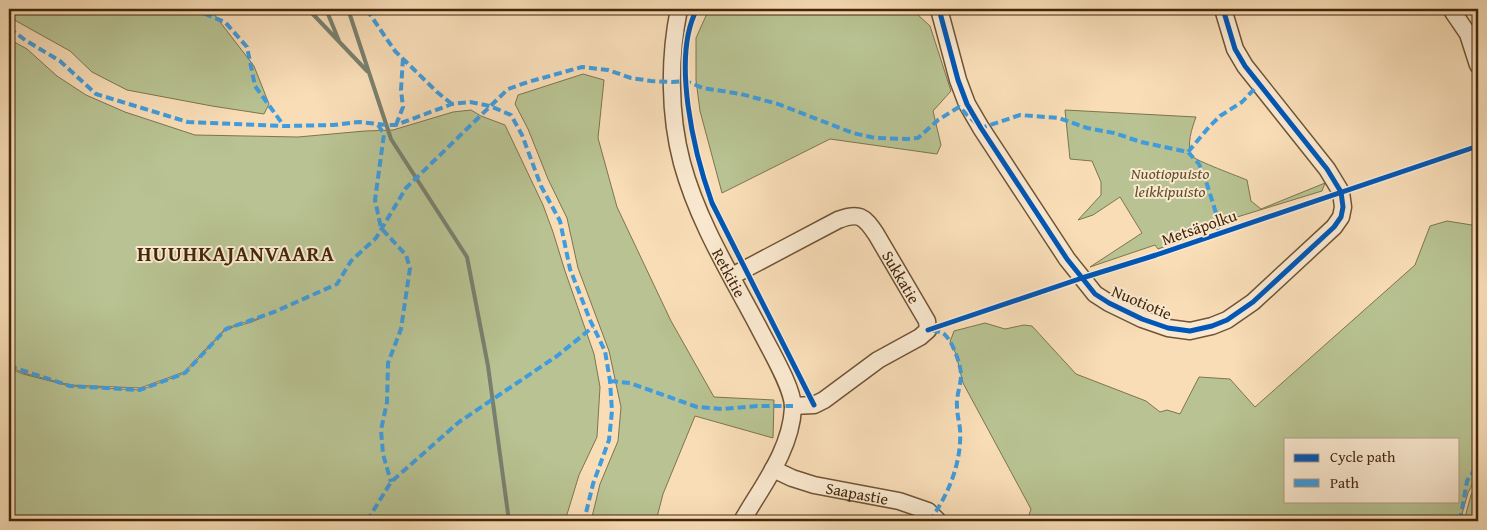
<svg xmlns="http://www.w3.org/2000/svg" width="1487" height="530" font-family="'Gentium Book Plus',serif">
<style>
.green{fill:#b8c292;stroke:#7e744e;fill-rule:evenodd}
.lines{fill:none;stroke-linecap:round;stroke-linejoin:round}
.stream{stroke:#79806f;stroke-width:4}
.minor-casing{stroke:#705435;stroke-width:19}
.minor{stroke:#fae9d0;stroke-width:16}
.quiet{stroke:#3f9cde;stroke-width:4;stroke-dasharray:8 4;stroke-linecap:butt}
.cycleway-casing{stroke:#fae9d0;stroke-width:8}
.cycleway{stroke:#0057b8;stroke-width:5}
.labels{text-anchor:middle;dominant-baseline:central;stroke-width:4;stroke-linejoin:round;paint-order:stroke}
.park-label{font-size:16px;font-style:italic;fill:#604e2c;stroke:#fae9d0}
.street-label{font-size:16px;fill:#43270a;stroke:#fae9d0}
.district-label{font-size:21px;font-weight:bold;letter-spacing:1px;fill:#43270a;stroke:#fae9d0}
</style>
<rect width="100%" height="100%" fill="#f8ddb7"/>
<filter id="stains"><feTurbulence type="fractalNoise" baseFrequency=".004" numOctaves="4"/><feColorMatrix values="0 0 0 0 .2 0 0 0 0 .09 0 0 0 0 .02 0 0 0 .5 -.17"/></filter>
<radialGradient id="worn" r=".72"><stop offset=".6" stop-color="#630" stop-opacity="0"/><stop offset="1" stop-color="#630" stop-opacity=".3"/></radialGradient>
<path class="green" d="M9,9h201l44,57 15,38 -5,10 -52,-8 -85,-16 -35,-18 -22,-21 -61,-34z
M709,9h150l15,5h43l13,12 21,65 -18,20 8,34 -4,9 -107,-15 -108,54 -22,-82 -4,-31v-42z
M9,39l18,10 30,27 29,19 39,17 70,23 103,2 67,-6 28,-1 60,-18 18,-2 10,6 24,9 38,80 10,27 12,39 29,83 6,33 -3,50 -18,38 -14,46h-556v-153l14,6 47,12 70,4 45,-17 41,-44 26,-7 11,-5 -37,11 -42,44 -44,16 -70,-3 -47,-12 -14,-7z
M583,74l21,6 -6,58 19,69 54,114 43,76 60,3 -1,38 -78,-22 -32,78 -7,27h-65l9,-37 18,-43 3,-34 -12,-56 -31,-83 -11,-50 -19,-39 -20,-50 -13,-25 3,-9z
M1065,110l131,7c-4,11 -10,28 -4,39 2,4 48,21 55,24l4,21 10,8 64,-26 -3,8 -111,34 -4,6 -49,18 -3,-4 -65,22 52,-34 -22,-36 -27,18 -15,5 23,-25v-13l-9,-21 -22,-2z
M1447,221l31,5v247l-10,20 -8,28h-433l4,-12 -68,-126 -7,-29 -6,-12 4,-11 31,-8 20,6 19,-4 8,1 44,48 70,27 14,11 7,-2 13,4 19,-37 31,2 25,28 160,-142 15,-39zM1286,439h172v62h-172z
M1478,481v40h-14l7,-26z"/>
<g class="lines">
<path class="stream" d="M308,9l59,62
M326,9l13,32
M348,9l43,130 76,118 21,109 21,155"/>
<defs>
<g id="minor">
<path id="s1" d="M679,9c-10,49 -10,105 3,154 16,59 49,112 77,165 9,18 35,61 34,80 -2,42 -31,78 -51,113"/>
<path d="M939,9l19,71 9,24 14,24 86,131 28,35 14,9 33,16 26,9 22,3 22,-5 15,-6 26,-18 81,-75 7,-10 2,-10 -2,-15 -14,-23 -82,-103 -10,-17 -12,-40"/>
<path d="M1451,9l17,25 10,31"/>
<path id="s2" d="M732,276l106,-56c21,-8 26,-4 38,14l51,87 1,9 -8,7 -42,23 -54,40 -10,5 -21,1"/>
<path id="s3" d="M773,469l19,9 22,7 85,16 29,10 10,10"/>
</g>
</defs>
<use href="#minor" class="minor-casing"/>
<use href="#minor" class="minor"/>
<path class="quiet" d="M193,9l32,13 22,25 8,39 29,40
M370,9l-1,4 26,38 42,41 15,12
M9,28l16,12 35,21 36,33 92,28 96,4 49,-1 26,-3 28,3h9l56,-21 18,-2 20,4 21,9 11,20 19,51 19,35 10,48 20,51 15,31 5,30 2,30 -3,29 -16,44 -9,37
M378,125l6,9 -9,66 6,28 25,27 4,13 -9,61 -13,34 -1,39 -6,28 2,24 8,28
M396,125l7,-18 -2,-17 2,-32
M1188,152l21,-25 11,-11 22,-14 17,-18
M932,330c3,1 8,2 11,3 9,6 18,32 18,42 0,10 -5,21 -4,31 0,8 2,15 3,23 2,31 -10,62 -27,87
M9,366l61,20 70,4 45,-17 41,-44 48,-17 63,-28 14,-23 25,-23 30,-50 102,-99 20,-7 54,-15 26,3 23,8 20,3 21,1 14,-1 17,7 38,6 37,10 75,29 22,5 32,1 11,-1 20,-18 21,-13 22,21 39,-13 39,3 28,10 27,5 27,9 47,10 11,12 6,14 11,35 3,20
M610,381l20,2 67,24 26,2 34,-3h36
M367,521l24,-39 68,-60 98,-66 36,-29
M1460,521l7,-40 11,-16"/>
<defs>
<path id="cycleway" d="M697,9c-26,48 -3,144 15,194l102,202
M939,9l19,71 9,24 14,24 86,131 28,35 14,9 33,16 26,9 22,3 22,-5 15,-6 26,-18 81,-75 7,-10 2,-10 -2,-15 -14,-23 -82,-103 -10,-17 -12,-40
M928,330l154,-52 74,-23 322,-109"/>
</defs>
<use href="#cycleway" class="cycleway-casing"/>
<use href="#cycleway" class="cycleway"/>
</g>
<g class="labels">
<g class="park-label">
<text x="1170" y="173">Nuotiopuisto<tspan x="1170" dy="18">leikkipuisto</tspan></text>
</g>
<g class="street-label">
<text transform="translate(1199 227) rotate(-19)">Metsäpolku</text>
<text stroke="none"><textPath href="#s1" startOffset="275">Retkitie</textPath></text>
<text stroke="none"><textPath href="#s2" startOffset="216">Sukkatie</textPath></text>
<text transform="translate(1142 302) rotate(23)">Nuotiotie</text>
<text stroke="none"><textPath href="#s3" startOffset="88">Saapastie</textPath></text>
</g>
<g class="district-label">
<text x="236" y="253">HUUHKAJANVAARA</text>
</g>
</g>
<rect width="1487" height="530" fill="none" stroke="#f8ddb7" stroke-width="30"/>
<rect x="10" y="10" width="1467" height="510" fill="none" stroke="#43270a" stroke-width="2.5"/>
<rect x="15" y="15" width="1457" height="500" fill="none" stroke="#43270a"/>
<rect x="1284" y="438" width="175" height="65" fill="#fae9d0" stroke="#b19b81"/>
<rect x="1294" y="454" width="25" height="8" fill="#0057b8" stroke="#b19b81"/>
<text x="1330" y="462" font-size="15" fill="#43270a">Cycle path</text>
<rect x="1294" y="479" width="25" height="8" fill="#3f9cde" stroke="#b19b81"/>
<text x="1330" y="488" font-size="15" fill="#43270a">Path</text>
<rect width="100%" height="100%" filter="url(#stains)"/>
<rect width="100%" height="100%" fill="url(#worn)"/>
</svg>
